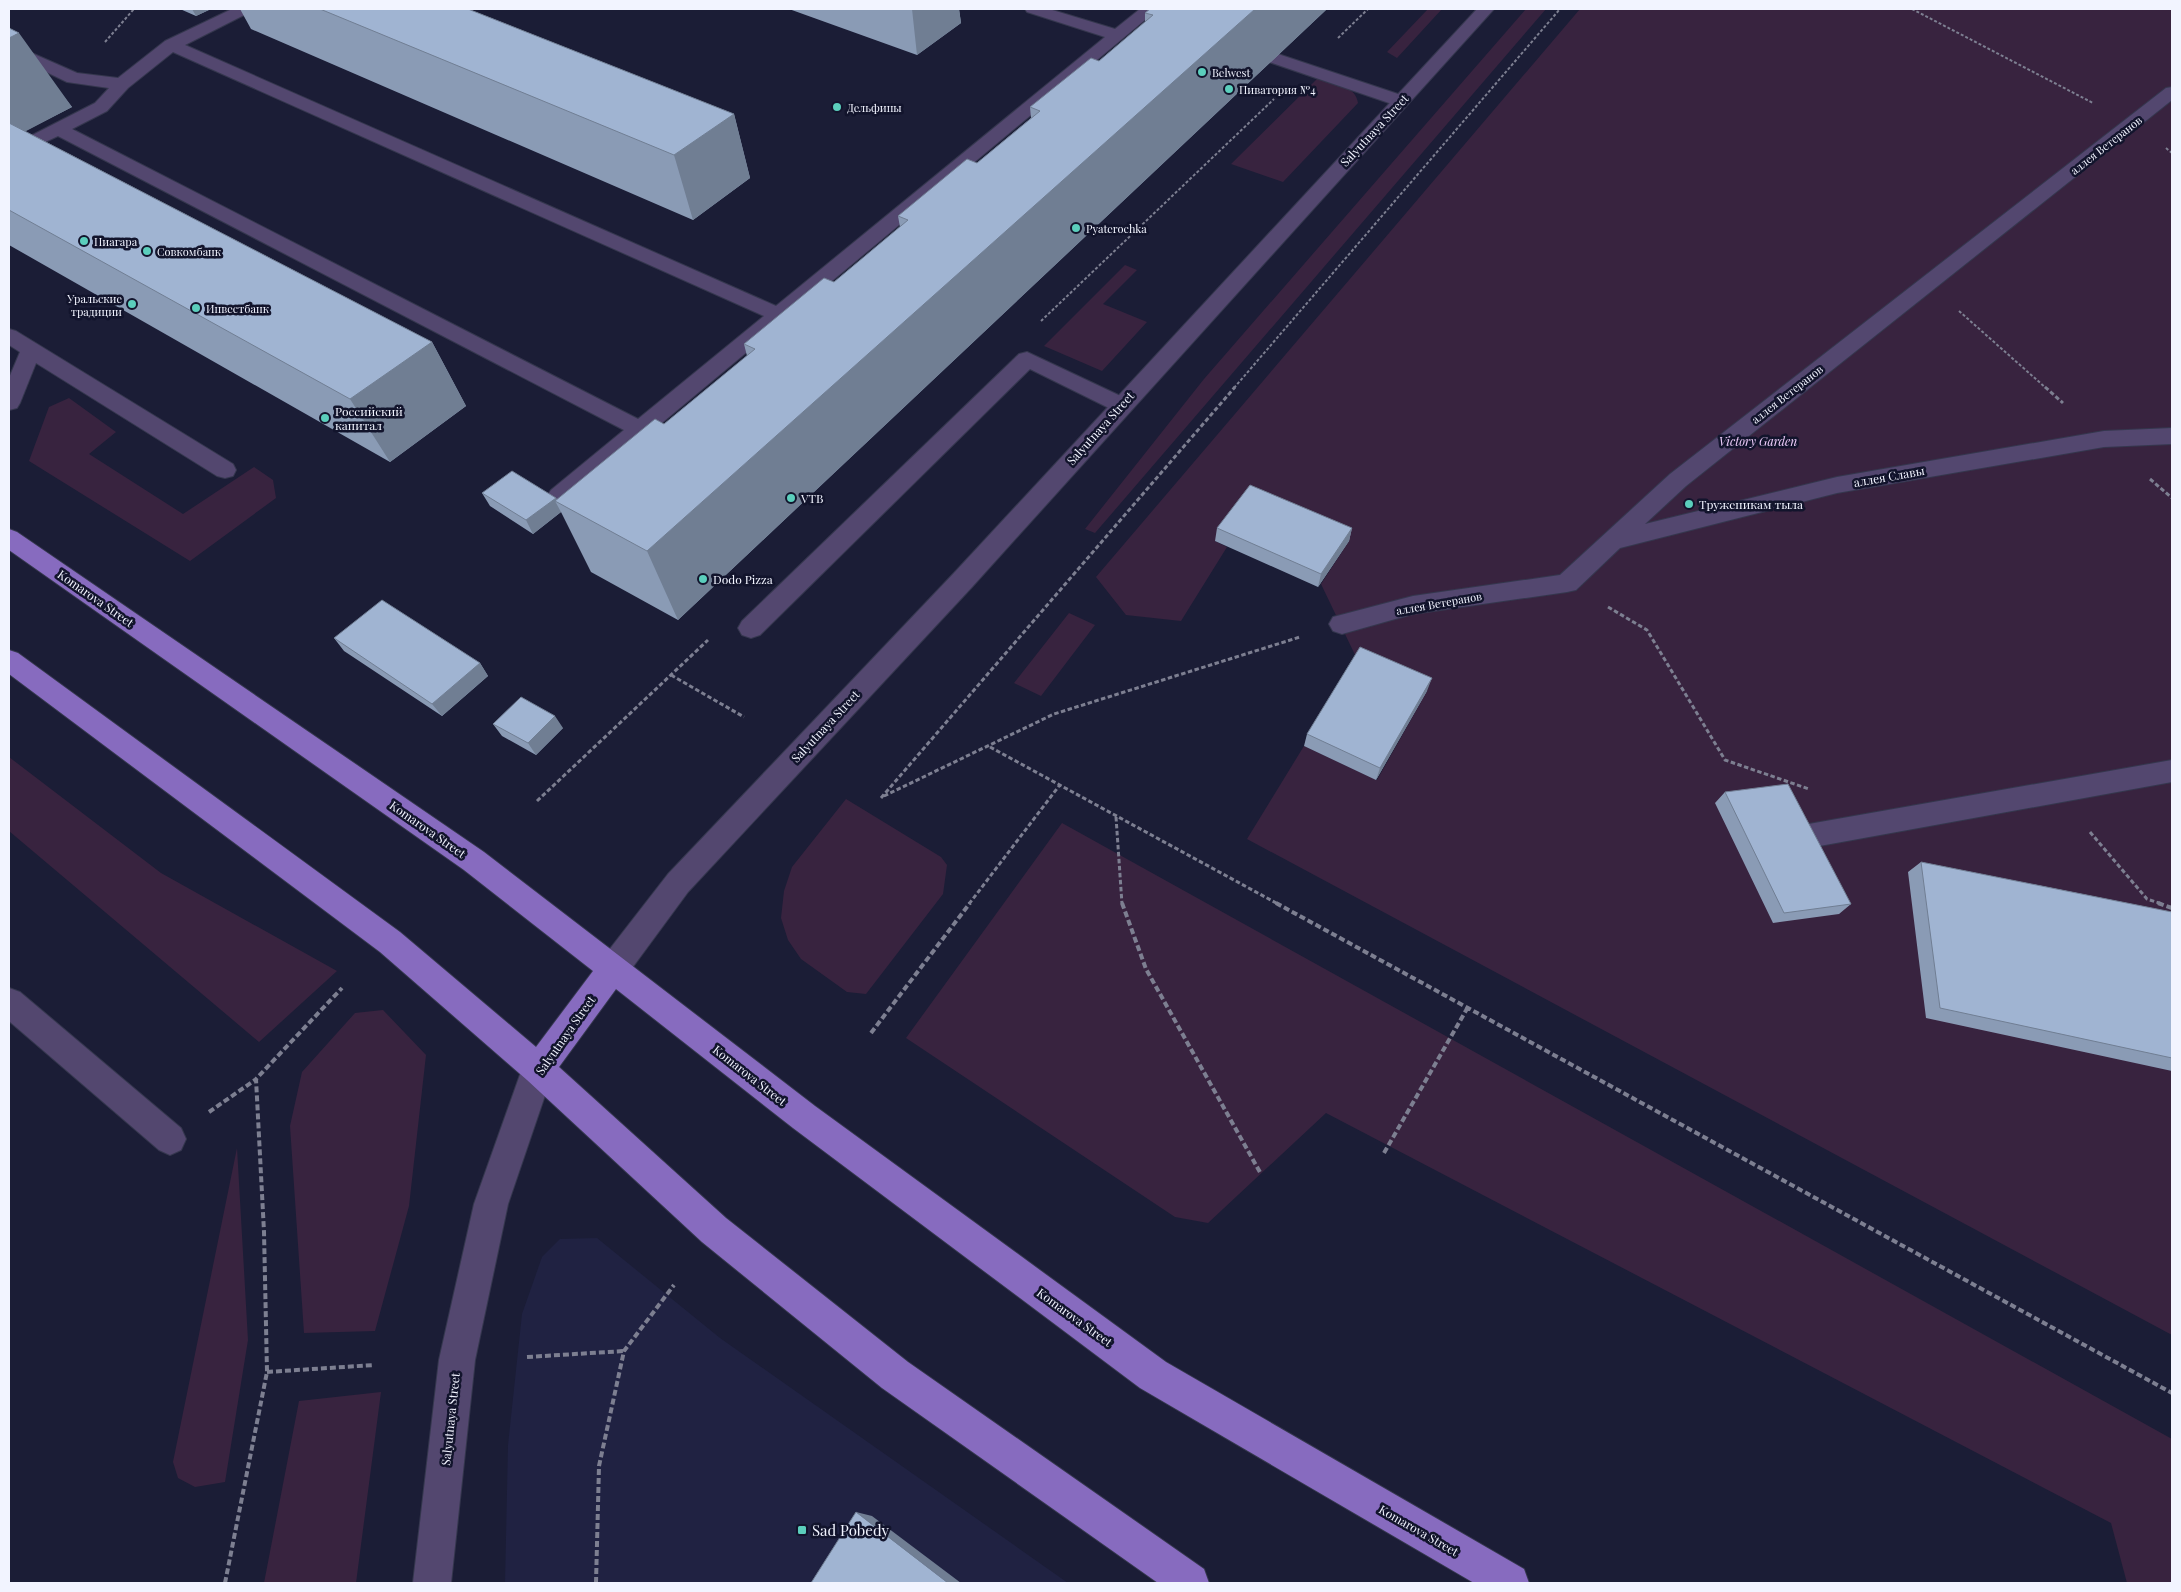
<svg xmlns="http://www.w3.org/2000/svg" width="2181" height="1592" font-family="'Playfair Display',serif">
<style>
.built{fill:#202242}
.green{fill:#38233f}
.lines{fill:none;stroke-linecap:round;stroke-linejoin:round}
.service-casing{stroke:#35374e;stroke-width:2}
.pedestrian-casing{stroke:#35374e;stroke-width:2}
.tertiary-casing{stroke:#35374e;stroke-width:2}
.primary-casing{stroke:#35374e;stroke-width:2}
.path-far2{stroke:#7d7f91;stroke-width:2;stroke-dasharray:3 2;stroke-linecap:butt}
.path-far1{stroke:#7d7f91;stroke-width:3;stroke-dasharray:4.5 2.5;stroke-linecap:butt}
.path{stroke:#7d7f91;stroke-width:4;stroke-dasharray:6 3;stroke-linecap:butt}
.service{fill:#53476f;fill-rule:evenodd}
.pedestrian{fill:#53476f;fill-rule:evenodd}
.tertiary{fill:#53476f;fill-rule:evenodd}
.primary{fill:#876bbf;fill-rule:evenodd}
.wall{fill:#8a9bb5}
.shaded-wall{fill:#707e93}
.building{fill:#a0b4d2;stroke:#707e93}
.poi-dot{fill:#5bcebc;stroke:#12142c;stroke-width:2}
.labels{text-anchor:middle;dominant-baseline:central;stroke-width:5;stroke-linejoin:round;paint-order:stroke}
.far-poi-label{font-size:11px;fill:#f2f4ff;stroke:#12142c;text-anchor:start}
.far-street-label{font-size:11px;fill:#f2f4ff;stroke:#12142c}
.street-label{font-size:12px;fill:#f2f4ff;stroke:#12142c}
.poi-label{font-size:12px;fill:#f2f4ff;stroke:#12142c;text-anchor:start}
.park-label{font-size:12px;font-style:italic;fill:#f0cefc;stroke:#12142c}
.near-poi-label{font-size:15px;fill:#f2f4ff;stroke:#12142c;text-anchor:start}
</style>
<rect width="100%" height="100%" fill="#1b1d36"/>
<path class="built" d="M597,1238l123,100 348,245h-563l3,-138 14,-131 20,-57 18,-18z"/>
<path class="green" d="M1428,9h14l-45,49 -10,-6z
M1526,9h20l-451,524 -10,-4 119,-150z
M1580,9h592v1326l-925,-496 57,-93 73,34 50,-89 -70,-32 -36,-75 28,-43 -100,-43 -34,43 12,6 -46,74 -55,-6 -30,-38z
M1319,77c15,6 37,9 39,26l-75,79 -52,-18z
M1125,265l12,5 -34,34 44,18 -45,49 -58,-25z
M69,398l47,34 -27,22 94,60 71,-47 19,13 3,18 -86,63 -161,-100 20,-54z
M1069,613l26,12 -54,71 -27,-13z
M9,757l152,116 176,98 -78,71 -250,-211z
M846,799l95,58 6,8 -4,29 -77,100 -19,-2 -46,-33 -13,-19 -7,-22 3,-27 8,-24z
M1062,823l1110,616v144h-45l-16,-60 -785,-410 -118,110 -33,-6 -269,-179z
M383,1010l43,45 -17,151 -34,125 -71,2 -14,-207 12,-54 53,-59z
M237,1148l11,192 -23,142 -30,5 -17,-9 -5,-16z
M381,1392l-25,191h-92l35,-182z"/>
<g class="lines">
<defs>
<path id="service" d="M232,9h20l-2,3 -65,33 591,261 329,-269 -78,-25 -2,-3h24l66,20 25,-20h18l-591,493 -8,2 -8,-2 -4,-6 4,-6 73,-60 -566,-294 -49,23v-12l86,-44 14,-15 -42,-6 -58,-28v-11l68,30 41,5 47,-37zM173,52l591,264 -126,103 -566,-290 35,-18 21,-23z
M1275,53l132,44 3,4 -3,4h-12l-126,-43 -3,-4 3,-4z
M9,329l7,2 217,133 3,6 -3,6 -8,2 -8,-2 -181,-113 -16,40 -3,5 -8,2v-32l11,-26 -11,-7z
M1027,352l102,48 3,5 -3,5 -8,2 -8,-2 -83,-41 -270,266 -9,3 -9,-3 -4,-7 4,-7 277,-267z
M9,988l11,4 161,136 5,11 -5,11 -11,5 -11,-5 -150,-129z"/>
<path id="pedestrian" d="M2172,87v13l-486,386 -41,38 192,-47 267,-46 68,-3v16l-68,3 -267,46 -217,55 -44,42 -9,2 -154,22 -71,20 -9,-3 -4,-7 4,-7 80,-21 147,-21 110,-101 496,-386z
M2172,760v22l-369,67 -10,-3 -4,-9 4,-9 10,-3z"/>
<path id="tertiary" d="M1477,9h17l-522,578 -284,305 -64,87 -11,4 -11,-4 -4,-10 4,-10 66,-85 286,-301z
M538,1054l11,4 5,11 -46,135 -33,156 -24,223h-38l26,-223 35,-156 48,-135 5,-11z"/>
<path id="primary" d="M9,529l8,3 467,320 331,254 351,256 358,207 5,14h-55l-334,-195 -347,-260 -177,-139 -57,78 167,151 182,144 296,207 5,14h-51l-276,-195 -180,-146 -175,-162 -147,-128 -371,-278v-24l9,3 382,279 136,115 57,-76 -129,-101 -455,-320z"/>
</defs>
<use href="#service" class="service-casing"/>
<use href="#pedestrian" class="pedestrian-casing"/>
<use href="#tertiary" class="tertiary-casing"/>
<use href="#primary" class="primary-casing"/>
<path class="path-far2" d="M1912,9l181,94
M1338,38l30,-29
M105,42l29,-33
M2166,148l6,5
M1959,311l87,77
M1041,321l233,-222
M1234,388l326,-379"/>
<path class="path-far1" d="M2045,387l18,16
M2150,479l22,19
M1608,607l39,23 78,130 84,29
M671,675l73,42
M990,747l288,157
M884,796l170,-82 246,-77
M881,798l354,-411
M537,801l171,-161
M1116,817l6,87
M2090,832l57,67 15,5
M969,904l90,-118"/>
<path class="path" d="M1122,903l24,66 115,205
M1276,903l896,490
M2158,903l14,5
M871,1033l99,-130
M209,1112l46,-32
M1384,1153l84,-146
M527,1357l97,-6
M267,1372l107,-7
M225,1583l42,-211 -3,-140 -8,-153 86,-91
M596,1583l3,-117 25,-115 50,-66"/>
<use href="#service" class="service"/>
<use href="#pedestrian" class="pedestrian"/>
<use href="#tertiary" class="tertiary"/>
<use href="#primary" class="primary"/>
</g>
<path class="wall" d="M180,9h31l-15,7z
M240,9h228l266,105 16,64 -57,42 -442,-191z
M789,9h170l2,14 -44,32z
M1150,9h177l-649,611 -87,-48 -30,-60 -28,22 -43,-28 -8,-13 74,5 1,2 107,-76 83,-68 -3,-12 90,-62 66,-55 -2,-11 79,-53 54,-45 -1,-11 69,-46 46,-39v-9z
M9,28l63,79 -47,24 407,211 34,64 -76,56 -381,-217z
M1217,528h135l-3,13 -31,46 -103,-46z
M334,638l146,25 8,13 -46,40 -98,-65z
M1427,691l-51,89 -72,-34 3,-12z
M493,724l70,4 -27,27 -34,-19z
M1725,792l126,112 -12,10 -66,9 -58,-120z
M1921,862l251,50v159l-246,-53 -18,-146z"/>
<path class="shaded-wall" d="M192,9h19l-15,7z
M912,9h47l2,14 -44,32z
M1255,9h72l-649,611 -31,-69z
M19,33l53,74 -63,33v-102z
M734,114l16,64 -57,42 -19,-65z
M432,342l34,64 -76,56 -40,-63z
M556,498l3,5 -4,-2 6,11 -28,22 -7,-14z
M1352,528l-3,13 -31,46 3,-13z
M480,663l8,13 -46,40 -10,-12z
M1432,678l-5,13 -51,89 4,-12z
M555,716l8,12 -27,27 -8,-12z
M856,1512l16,4 89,67h-13z"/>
<path class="building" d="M320,9h148l266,105 -60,41z
M1150,9h105l-608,542 -92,-50 100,-82 9,5 91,-75 -11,-5 80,-66 10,4 74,-62 -10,-4 69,-57 10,4 63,-52 -10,-4 61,-49 8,3 54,-46 -8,-2z
M9,28l10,5 -10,5z
M9,123l423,219 -82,57 -341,-189z
M512,471l44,27 -30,22 -44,-27z
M1250,485l102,43 -31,46 -104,-46z
M382,600l98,63 -48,41 -98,-66z
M1360,647l72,31 -52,90 -73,-34z
M521,697l34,19 -27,27 -35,-19z
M1788,784l63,120 -67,9 -59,-121z
M1921,862l251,50v146l-232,-50z
M856,1512l92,71h-137z"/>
<g class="poi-dot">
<circle cx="1202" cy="72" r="5"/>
<circle cx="1229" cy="89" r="5"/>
<circle cx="837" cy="107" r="5"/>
<circle cx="1076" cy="228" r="5"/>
<circle cx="84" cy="241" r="5"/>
<circle cx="147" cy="251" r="5"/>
<circle cx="132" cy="304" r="5"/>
<circle cx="196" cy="308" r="5"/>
<circle cx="325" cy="418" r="5"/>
<circle cx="791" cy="498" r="5"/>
<circle cx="1689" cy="504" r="5"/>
<circle cx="703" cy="579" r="5"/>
<rect x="797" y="1525" width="10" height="10" rx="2.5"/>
</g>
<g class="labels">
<g class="far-poi-label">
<text x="1212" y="72">Belwest</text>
<text x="1239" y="89">Пиватория №4</text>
<text x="847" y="107">Дельфины</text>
<text x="1086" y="228">Pyaterochka</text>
<text x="94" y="241">Ниагара</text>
<text x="157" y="251">Совкомбанк</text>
<text x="122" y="298" text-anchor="end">Уральские<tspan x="122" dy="13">традиции</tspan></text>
<text x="206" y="308">Инвестбанк</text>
</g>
<g class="far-street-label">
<text transform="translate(2106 145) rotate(-38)">аллея Ветеранов</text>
<text transform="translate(1787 394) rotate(-38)">аллея Ветеранов</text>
<text transform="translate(1439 603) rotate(-10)">аллея Ветеранов</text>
</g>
<g class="street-label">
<text transform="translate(1374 130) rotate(-47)">Salyutnaya Street</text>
<text transform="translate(1100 428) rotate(-48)">Salyutnaya Street</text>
<text transform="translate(1889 476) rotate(-10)">аллея Славы</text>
<text transform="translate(96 598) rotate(35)">Komarova Street</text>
<text transform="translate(825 726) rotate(-47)">Salyutnaya Street</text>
<text transform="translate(428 829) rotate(35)">Komarova Street</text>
<text transform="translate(565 1035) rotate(-55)">Salyutnaya Street</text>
<text transform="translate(750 1075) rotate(38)">Komarova Street</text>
<text transform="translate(1075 1317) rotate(36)">Komarova Street</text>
<text transform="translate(450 1419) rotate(-84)">Salyutnaya Street</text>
<text transform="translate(1419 1530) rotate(30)">Komarova Street</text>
</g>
<g class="poi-label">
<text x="335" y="411">Российский<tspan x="335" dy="14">капитал</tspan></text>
<text x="801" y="498">VTB</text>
<text x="1699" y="504">Труженикам тыла</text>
<text x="713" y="579">Dodo Pizza</text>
</g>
<g class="park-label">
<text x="1758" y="441">Victory Garden</text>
</g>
<g class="near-poi-label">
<text x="812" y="1530">Sad Pobedy</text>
</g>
</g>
<rect width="2181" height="1592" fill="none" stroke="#f2f4ff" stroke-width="20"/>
</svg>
